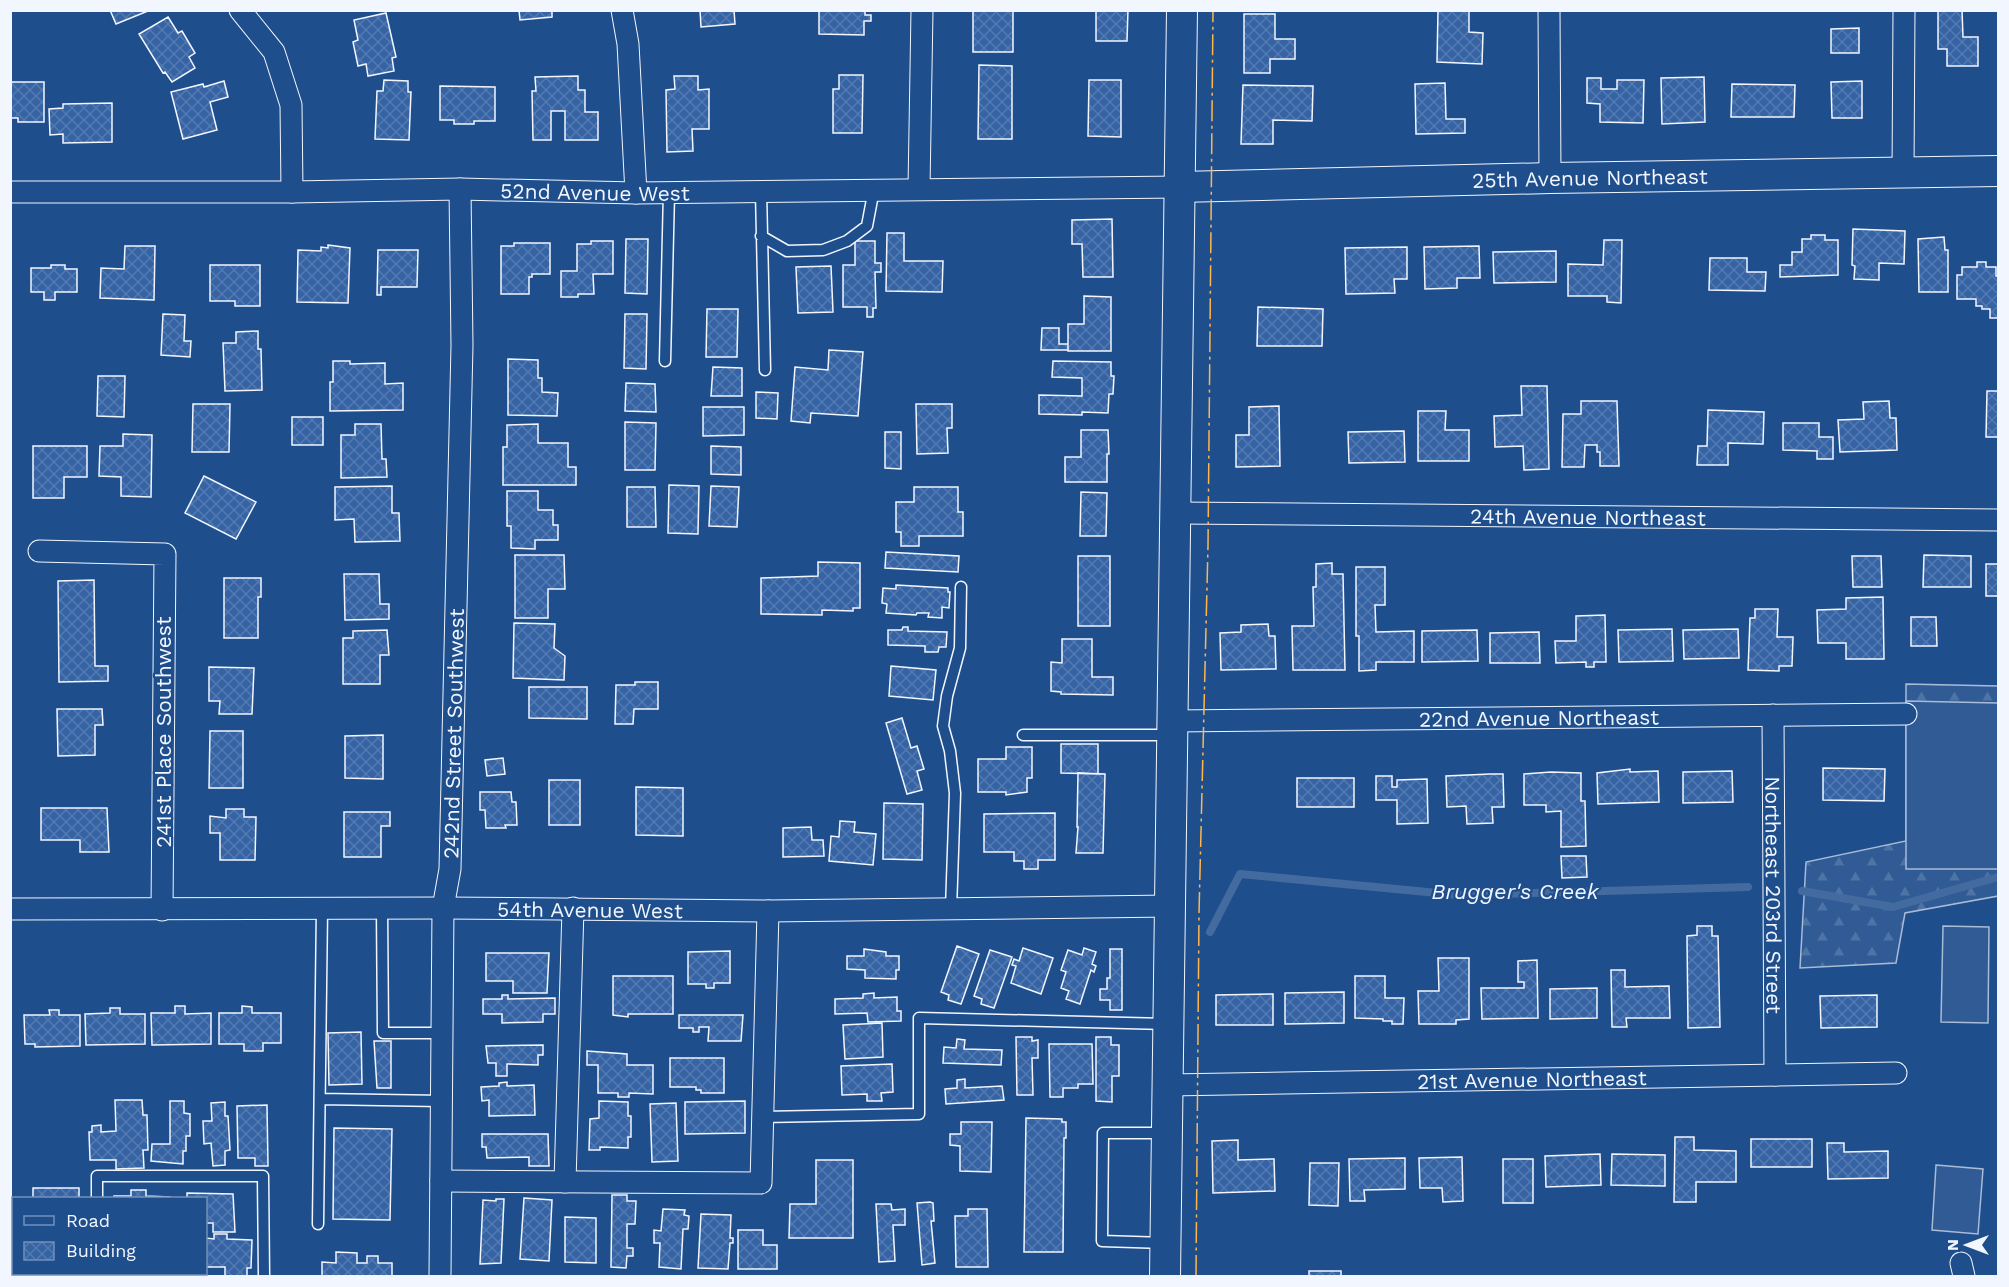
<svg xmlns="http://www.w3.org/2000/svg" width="2009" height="1287" font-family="'Work Sans',sans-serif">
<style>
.forest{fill:url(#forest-firs);stroke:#a8bbd7;stroke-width:1.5}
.built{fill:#305b95;stroke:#a8bbd7;stroke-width:1.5}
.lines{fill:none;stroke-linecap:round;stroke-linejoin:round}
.stream{stroke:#446ba0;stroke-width:8}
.building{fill:url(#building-cross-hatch);stroke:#f2f6ff;stroke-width:1.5}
.lane-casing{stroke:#f2f6ff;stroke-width:13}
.street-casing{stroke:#f2f6ff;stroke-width:23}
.secondary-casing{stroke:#f2f6ff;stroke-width:32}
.lane{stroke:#1f4e8c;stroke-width:10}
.street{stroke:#1f4e8c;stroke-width:21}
.secondary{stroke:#1f4e8c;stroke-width:30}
.power{stroke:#ffb74d;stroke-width:1.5;stroke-dasharray:21 4.5 3 4.5;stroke-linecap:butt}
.labels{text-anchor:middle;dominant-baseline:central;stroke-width:4.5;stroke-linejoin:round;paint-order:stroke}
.street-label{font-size:21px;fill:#f2f6ff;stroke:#1f4e8c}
.water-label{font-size:22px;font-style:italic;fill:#f2f6ff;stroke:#1f4e8c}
</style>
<defs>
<pattern id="forest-firs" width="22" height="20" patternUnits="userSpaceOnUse" patternTransform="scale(1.5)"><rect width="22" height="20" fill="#305b95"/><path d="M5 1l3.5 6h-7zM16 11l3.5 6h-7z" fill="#4e73a5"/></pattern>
<pattern id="building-cross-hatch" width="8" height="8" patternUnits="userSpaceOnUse" patternTransform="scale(1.5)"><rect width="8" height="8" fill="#3563a3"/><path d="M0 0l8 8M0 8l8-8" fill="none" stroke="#537ab1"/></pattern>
</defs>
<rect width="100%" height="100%" fill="#1f4e8c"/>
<path class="forest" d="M1906,684l92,2v210l-93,17 -9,50 -96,5 6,-106 100,-21z"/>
<path class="built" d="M1906,701l92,2v166h-92z
M1943,926l46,1 -1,96 -47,-1z
M1936,1165l47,4 -5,65 -46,-4z"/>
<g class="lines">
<path class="stream" d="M1802,891l91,16 105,-30
M1210,932l30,-58 218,21 290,-8"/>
</g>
<path class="building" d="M110,10h38v1l-32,13z
M519,10h33v7l-32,3z
M700,10h34l1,14 -34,3z
M819,10h46v5h6v6h-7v14l-45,-1z
M973,10h40v42h-40z
M1096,10h32l-1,31h-31z
M1438,10h31v22l14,1 -1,31 -45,-2z
M1938,10h24l1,27h15v29h-31v-17h-9z
M386,13l10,44 -4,1 2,13 -26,5 -2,-12 -8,2 -5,-24 5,-2 -4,-20z
M1244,14h31v25h20v20h-25v14h-26z
M168,17l10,16 4,-2 13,22 -6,4 6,11 -23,14 -7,-10 -2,1 -24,-39z
M1859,28v25h-28v-24z
M979,65l33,1v73h-34z
M839,75h24l-1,58h-29v-44h6z
M578,76v14h7v22h13v28h-33v-29h-14v29h-18l-1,-49h4l-1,-14z
M674,76h24v14l11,-1v40h-17l1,22 -26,1 -1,-62 9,-1z
M1704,77l1,45 -43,2 -1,-46z
M1587,78h14v11h16v-9h27l-1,43 -43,-1v-18l-13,-1z
M384,80l24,1v11h3l-2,48 -34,-1 2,-48h6z
M1089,80h32v57l-33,-1z
M224,81l4,16 -18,5 7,28 -34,9 -12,-47 32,-8 1,3z
M1862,81v37h-30l-1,-36z
M10,82h34v40h-26v-4h-8z
M1445,83l1,36h19v14l-49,1 -1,-50z
M1732,84l63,1 -1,32h-63z
M1243,85l70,1 -1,35 -39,-1v24h-32z
M440,86l55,1v34h-21v3h-20v-4h-14z
M112,103v39l-49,1v-9l-13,1 -1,-26 14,-1v-4z
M1112,219l1,58h-30l-1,-33h-10v-24z
M1853,229l52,2 -1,33 -25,-1v17l-25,-1 1,-13 -3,-1z
M887,233h17v28h39l-1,31 -56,-1z
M1811,235h14v5h13v35l-58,2v-12h12v-13h10v-13h9z
M1944,237l1,13h3v42h-29l-1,-53z
M626,239h22l-1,55 -22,-1z
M1604,240h18l-1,63 -14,-1v-6h-39v-32l35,1z
M591,241h22v33h-20l1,20h-16v3h-17v-26h16v-27h14z
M855,241h20v22h6v9h-6l1,36h-3v9h-6v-10h-24v-42h12z
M514,243h36v31h-18v3h-3v17h-28v-48h13z
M328,245l22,3 -2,55 -51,-1 1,-52 23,1v-4l7,1z
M125,246h30l-1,54 -54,-2 1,-30 23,1z
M1479,246l1,32h-23v10l-32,1 -1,-42z
M1407,247v32h-13l1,14 -49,1 -1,-46z
M378,250h40l-1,37h-36v8h-4z
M1556,251v31l-62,1 -1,-31z
M1710,258h37v14h19l-1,19 -56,-1z
M1977,262h9v5h10v9h2v42h-8v-9h-8v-3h-6v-7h-19v-24h5v-8h15z
M51,265h14v4h12v23h-22v8h-11v-8h-13v-24h20z
M210,265h50v41h-25v-5h-25z
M831,266l2,46 -35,1 -2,-46z
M1084,296l27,1v54h-43v-27h16z
M1258,307l65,2 -1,37h-65z
M707,309h31l-1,48h-31z
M163,314l22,1 -1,26h7l-1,16 -29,-2z
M625,314h22l-1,55 -22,-1z
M1042,328h17v16h9v6h-27z
M258,331v18h3l1,41 -37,1 -2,-48h13v-11z
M829,350l34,2 -5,64 -47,-3 -1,10 -19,-2 4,-54 33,3z
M508,359l30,1v18h4v14l16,1 -1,23 -49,-1z
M333,361h17v3l35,-1v21l18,-1v27l-73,1v-29h3z
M1053,361l58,1v14h3l-1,18h-4l-1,19 -26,-1v3l-43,-1v-19l43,1v-18l-30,-1z
M713,367l29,1v28h-31z
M98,376h27l-1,41 -27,-1z
M626,383l29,1 1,28 -31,-1z
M1521,386h26l2,83 -25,1 -1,-24 -28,1 -1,-31 28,-1z
M1987,391h11v46h-12z
M756,392l22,1 -1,26 -21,-1z
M1581,401h36l2,65h-19v-14h-3v-7h-12l-1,22h-22l1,-53h18z
M1889,401l1,17h6l1,32 -57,2 -2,-32 26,-1 -1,-17z
M193,404h37l-1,48h-37z
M916,404h36v24h-5l1,25 -31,1z
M1279,406l1,60 -44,1v-32h13v-28z
M703,407h41v28l-41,1z
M1708,410l56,2 -1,32 -35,-1v22h-31l1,-19h9z
M1418,411h28l-1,19h24v31h-51z
M292,417h31v28h-31z
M625,422l31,1 -1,47h-30z
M1783,423h36v14h14v22h-16v-8l-34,-1z
M355,424h26l1,35h4l1,18 -46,1v-43h14z
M538,424v19h30v24h8v18h-73v-38h4v-22z
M1081,430h27l1,24h-2v28h-42v-25h16z
M1404,431l1,31 -56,1 -1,-31z
M885,432h16v37l-16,-1z
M123,434l29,1 -1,62 -30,-1v-19l-22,-1 1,-30h23z
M33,446h54v31h-23v21h-31z
M711,446l30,1v28l-30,-1z
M204,476l52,26 -20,37 -51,-26z
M669,485l30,1 -1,48 -30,-1z
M392,486v27h7l1,28 -45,1 -1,-23 -19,1v-33z
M711,486l28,1 -2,40 -28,-1z
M627,487h28l1,40h-29z
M914,487h44v25h5v24h-44v10h-18v-14h-5v-30h18z
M507,491h31v19h15v15h5v15h-23v9l-24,-1v-22h-4z
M1081,492l26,1 -1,43h-26z
M886,552l73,4 -1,16 -73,-4z
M515,555h49l1,34h-17v29h-33z
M1924,555l47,1v31h-48z
M1078,556h32v70h-32z
M1852,556h29l1,31h-29z
M818,562l42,1v45h-7v3l-31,-1v5l-61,-1v-36l57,-2z
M1332,563v11h11l2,96h-52l-1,-44h22l-1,-39h3v-23z
M1986,564h12v32h-12z
M1356,567h29v38h-10l1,27 38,-1v31h-38v8l-17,1v-35h-3z
M344,574h35l1,30h9v15l-44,1z
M224,578h37v19h-3v41h-34z
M94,580l1,86h13v15l-49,1 -1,-101z
M896,585l52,3v4h2l-1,16 -7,-1v11l-14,-1 1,-4h-12l-1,2 -30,-2 1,-9 -5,-1 1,-15 13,1z
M1883,597l1,62h-38v-16h-28l-1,-33 29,-1v-11z
M1755,609h23l-1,28h16l-1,29h-13v5l-31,-1 2,-52h5z
M1605,615l1,47h-12v5h-8v-5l-30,1 -1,-22h21v-25z
M1911,617h25l1,29h-26z
M514,623l41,1 -1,24 11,8 -1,24 -51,-2z
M1268,624l1,12h6l1,33 -55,1 -1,-37 21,-1v-7z
M903,627h5v4l39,1 -1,15h-7l-1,5h-13v-6l-37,-1v-15h14z
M1672,629l1,32 -54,1 -1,-32z
M1738,629l1,29 -55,1 -1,-29z
M387,630l2,25h-9v29h-37v-46h10v-7z
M1477,630l1,31 -56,1v-31z
M1539,632l1,31h-50v-30z
M1062,639h30v38h21v18l-52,-1v-2l-10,-1v-29l11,1z
M891,666l45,4 -3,30 -44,-4z
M209,667l45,1 -2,46h-33l1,-13h-11z
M635,682h23v27h-24l-1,15h-18l1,-39h19z
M529,687h58v32l-58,-1z
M57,709h45l1,16h-8v30l-37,1z
M902,718l9,30 6,-2 7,23 -7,2 5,19 -15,4 -21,-71z
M210,731h33v57h-34z
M383,735v44l-38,-1v-42z
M1061,744h37v30l-37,-1z
M1006,747h26v31h-5v14l-21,3v-3h-28v-33h28z
M503,758l2,16 -18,2 -2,-16z
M1823,768l62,1 -1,32 -61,-1z
M1630,769v3l28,-1 1,31 -61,2 -1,-31z
M1732,771l1,31 -50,1v-31z
M1551,772l30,1v28h4l1,45 -25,1v-36l-15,1v-7h-22v-31z
M1078,773l27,1 -2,79h-27l2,-26h-1z
M1490,774h13l1,33h-12l1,16 -26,1 -1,-18 -19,1 -1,-31z
M1376,776h16v11h5v-7l30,-1 1,44 -31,1v-24h-21z
M1297,778h57v29h-57z
M549,780h31v45h-31z
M636,787l47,1v48l-47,-1z
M480,792h31l1,10h4l1,23h-12l1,3h-20l-1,-18h-5z
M884,803l39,1 -1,56 -39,-1z
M41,808h66l2,44h-29v-12h-39z
M226,809h18v8h12l-1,43h-35v-27h-10v-17l16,2z
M344,812h46v14h-9v31h-37z
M1055,813v47h-17v9h-14v-8h-10v-9h-30v-38z
M840,821l15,1 -1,10 22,2 -3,31 -44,-4 2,-25 8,1z
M811,827l1,13h11l1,16 -41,1v-29z
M1561,856h25l1,21 -25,1z
M1697,926h15v10h6l2,91 -32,1 -1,-92 10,-1z
M957,946l22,8 -18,50 -13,-4 1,-5 -8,-3z
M1023,948l30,10 -12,36 -30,-11 5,-17 -4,-1 2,-6 5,2z
M1084,948l12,4 -4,12 4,2 -2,6 -3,-2 -11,34 -14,-5 3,-8 -8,-3 5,-16 -5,-2 7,-20 14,5z
M864,949l22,3v4h13v14h-3v9l-31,-1v-8l-18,-1v-13h17z
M1110,949h12v61h-12v-10h-10v-11h7v-11h3z
M990,950l22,7 -18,51 -13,-4 1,-5 -8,-3z
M730,951v32h-16v5h-8v-4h-18v-32z
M486,953h63l-2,40h-34v-12h-27z
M1438,958h31v61l-13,1v4h-37l-1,-33h21z
M1537,960l1,58 -56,1 -1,-31h43v-6h-6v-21z
M1611,970h14v17l44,-1 1,32h-44l1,9h-15z
M613,976h60v38h-45v3l-15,-2z
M1355,976h30v22h19l-1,26h-11v-3h-9v-2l-28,-1z
M1597,988v30l-47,1v-30z
M1344,992v31l-59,1v-31z
M874,993v5l23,-1v14h4v10l-33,1 -1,-9 -32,1v-15l28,-1v-4z
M1273,994v31h-57v-30z
M502,995h6v4l47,-1v16h-12v8l-41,1v-9h-19v-15h19z
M1877,995v32l-56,1 -1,-32z
M175,1006h10v8l26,-1v31l-59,1 -1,-32h24z
M242,1006l10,1v6h29v30h-18v8h-19v-7h-25v-31h23z
M110,1008h10v6h25v30l-59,1 -1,-31 25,-1z
M49,1010h10v5h21v31l-45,1v-3h-10l-1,-29h26z
M679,1015h64l-2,26h-33l1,-14h-10v5h-6v-4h-14z
M882,1023l1,34 -38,2 -2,-34z
M361,1032l1,52 -33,1 -1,-52z
M1016,1037h16v4l6,-1v18h-6l1,37h-16z
M1096,1037h15v8h8v31h-7v26l-16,-1z
M957,1039l8,1 -1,9 38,1 -1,15 -58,-2 1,-16 12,1z
M374,1041h17v47h-14z
M1049,1044h43l1,40h-15v4h-15v9h-13z
M543,1045v10h-5v10l-31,-1v12h-11v-13h-8l-2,-17z
M587,1051l40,3v11h26v29l-24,-1v4h-11v-4h-20v-28h-11z
M670,1058h54v35h-23v-3h-5v-3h-26z
M892,1064l1,28 -12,1 1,8h-15v-7l-25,1 -1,-29z
M965,1079v9l37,-2 2,14 -58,4 -1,-15 12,-1v-8z
M507,1082v4l27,-1 1,30 -46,1v-16l-7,1 -1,-14 18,-1v-3z
M115,1100h27l1,15h4l1,35h-5l1,18 -28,1v-9h-26l-1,-28h3v-6l9,-1v7l15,-1z
M170,1101h14v12l6,1v22h-4v15h-3v13l-32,-3 1,-17h18z
M599,1101l29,1v14h3v21h-3v11l-28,-1v3h-11l1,-31 9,-1z
M745,1101v32l-60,1v-32z
M225,1102v14h3l2,34 -5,1v14l-12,1 -2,-23 -7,1 -1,-23h9l-1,-18z
M676,1103l2,58 -26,1 -2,-58z
M267,1105l1,61h-13v-8h-17l-1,-52z
M1026,1118l36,1v3h4v16h-2l-1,114h-39z
M961,1122h31l-1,50 -31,-1v-25l-10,-1v-11h11z
M334,1128l58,1 -2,91 -57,-1z
M482,1134h66l1,32h-20v-9l-42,1 -1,-11h-4z
M1675,1137h19v13l42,1v31h-40v20h-22z
M1751,1139h61v28h-61z
M1238,1140v20l36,-1 1,32 -62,2 -1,-52z
M1827,1143h17v9l44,-1v27l-60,1z
M1600,1154l1,31 -55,2 -1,-31z
M1612,1154l53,1v31l-54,-1z
M1462,1157l1,44 -20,1 -1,-14h-22l-1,-30z
M1405,1158v31l-41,1 1,11h-15l-1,-42z
M1503,1159h30v44h-30z
M816,1160h37v78h-64l1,-34h26z
M1310,1163h29l-1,43 -29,-1z
M33,1188h46v10h-46z
M131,1190h15v6l24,1v1h-56v-2h17z
M187,1193l46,1 2,38h-22v-9h-7v-25h-19z
M612,1195h15v6h9l-1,23h-8v24h6v8h-6l-1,12 -15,-1z
M524,1198l28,2 -3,61 -29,-2z
M496,1199h8l-3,64 -21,1 3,-64 13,1z
M930,1202l3,1 1,18h-3l4,42 -13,2 -5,-62z
M876,1204h15l1,6 13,-1v16h-12l2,36 -16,1z
M663,1209l22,1 -1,5 5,1 -1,13h-5l-2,40 -22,-2 1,-24h-6v-13l7,1z
M968,1209h19l1,58h-32l-1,-51h13z
M701,1214l30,1 -1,23h3v5h-3l-2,26 -30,-1z
M565,1217l31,1v45l-31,-1z
M738,1230h25v15h14v24h-39z
M214,1234h13v5l25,1 -1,28h-4v8h-22v-9h-19v-29l8,1z
M336,1252l21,1v10h10v-7h11v7h14v13h-70v-14l14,1z
M1309,1271h32v5h-32z"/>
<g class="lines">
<defs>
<path id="lane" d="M761,191l4,179
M761,236l26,15 36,-1 24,-9 20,-15 7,-37
M665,361l4,-169
M1023,735h146
M382,908l1,125h59
M951,909l4,-116 -5,-42 -7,-25 4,-30 13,-48 1,-61
M320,1099l122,2
M763,1117l156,-3v-96l248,6
M97,1198v-22h166l1,100
M318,1224l4,-315
M1165,1243l-63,-2 1,-108h63
M97,1274v2"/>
<g id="street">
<path d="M240,10l34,42 17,53 1,87"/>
<path d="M622,10l6,34 8,149"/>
<path d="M1549,10l1,168"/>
<path d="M1903,173l1,-163"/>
<path d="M919,188l3,-178"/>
<path id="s1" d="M10,192h282l168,-3 176,4 544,-6"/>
<path id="s2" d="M1177,513l821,7"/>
<path d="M39,551l126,3 -3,356"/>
<path id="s3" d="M1773,715l2,360"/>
<path id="s4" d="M1173,721l733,-7"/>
<path id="s5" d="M10,909l433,-1 325,3 402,-5"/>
<path id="s6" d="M1169,1085l727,-12"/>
<path d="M441,1181l320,2 7,-272"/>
<path d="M565,1182l8,-274"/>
<path d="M1961,1263l3,13"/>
<path id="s7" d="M440,1276l3,-368 7,-39 12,-524 -2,-156"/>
</g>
<g id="secondary">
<path id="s8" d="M1180,187l370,-9 448,-7"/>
<path d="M1165,1276l17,-1266"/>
</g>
</defs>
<use href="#lane" class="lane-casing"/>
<use href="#street" class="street-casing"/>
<use href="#secondary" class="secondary-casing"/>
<use href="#lane" class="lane"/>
<use href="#street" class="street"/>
<use href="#secondary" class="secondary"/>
<path class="power" d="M1196,1276l3,-363 9,-367 5,-536"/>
</g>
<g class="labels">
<g class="street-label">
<text stroke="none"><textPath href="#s8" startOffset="410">25th Avenue Northeast</textPath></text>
<text stroke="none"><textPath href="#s1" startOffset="585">52nd Avenue West</textPath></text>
<text stroke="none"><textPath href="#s2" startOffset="411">24th Avenue Northeast</textPath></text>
<text stroke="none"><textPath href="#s4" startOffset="366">22nd Avenue Northeast</textPath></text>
<text transform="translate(163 732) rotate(-90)">241st Place Southwest</text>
<text stroke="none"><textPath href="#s7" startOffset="543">242nd Street Southwest</textPath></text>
<text stroke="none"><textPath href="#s3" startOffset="180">Northeast 203rd Street</textPath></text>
<text stroke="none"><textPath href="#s5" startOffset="580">54th Avenue West</textPath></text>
<text stroke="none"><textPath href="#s6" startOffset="363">21st Avenue Northeast</textPath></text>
</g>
<g class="water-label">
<text x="1515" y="891">Brugger's Creek</text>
</g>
</g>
<rect width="2009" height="1287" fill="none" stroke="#f2f6ff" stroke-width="24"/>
<rect x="12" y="1197" width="195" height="78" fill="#1f4e8c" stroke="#7391ba" stroke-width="1.5"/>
<rect x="24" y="1216" width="30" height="9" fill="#1f4e8c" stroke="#7391ba" stroke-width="1.5"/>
<text x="66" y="1227" font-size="18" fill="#f2f6ff">Road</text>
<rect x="24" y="1242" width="30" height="18" fill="url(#building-cross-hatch)" stroke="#7391ba" stroke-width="1.5"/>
<text x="66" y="1257" font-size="18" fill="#f2f6ff">Building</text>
<g transform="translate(1967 1245) rotate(270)" stroke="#1f4e8c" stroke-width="4.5" paint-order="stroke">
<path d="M0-4.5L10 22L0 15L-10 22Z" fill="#f2f6ff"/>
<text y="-9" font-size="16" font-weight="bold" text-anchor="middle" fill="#f2f6ff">N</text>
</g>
</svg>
